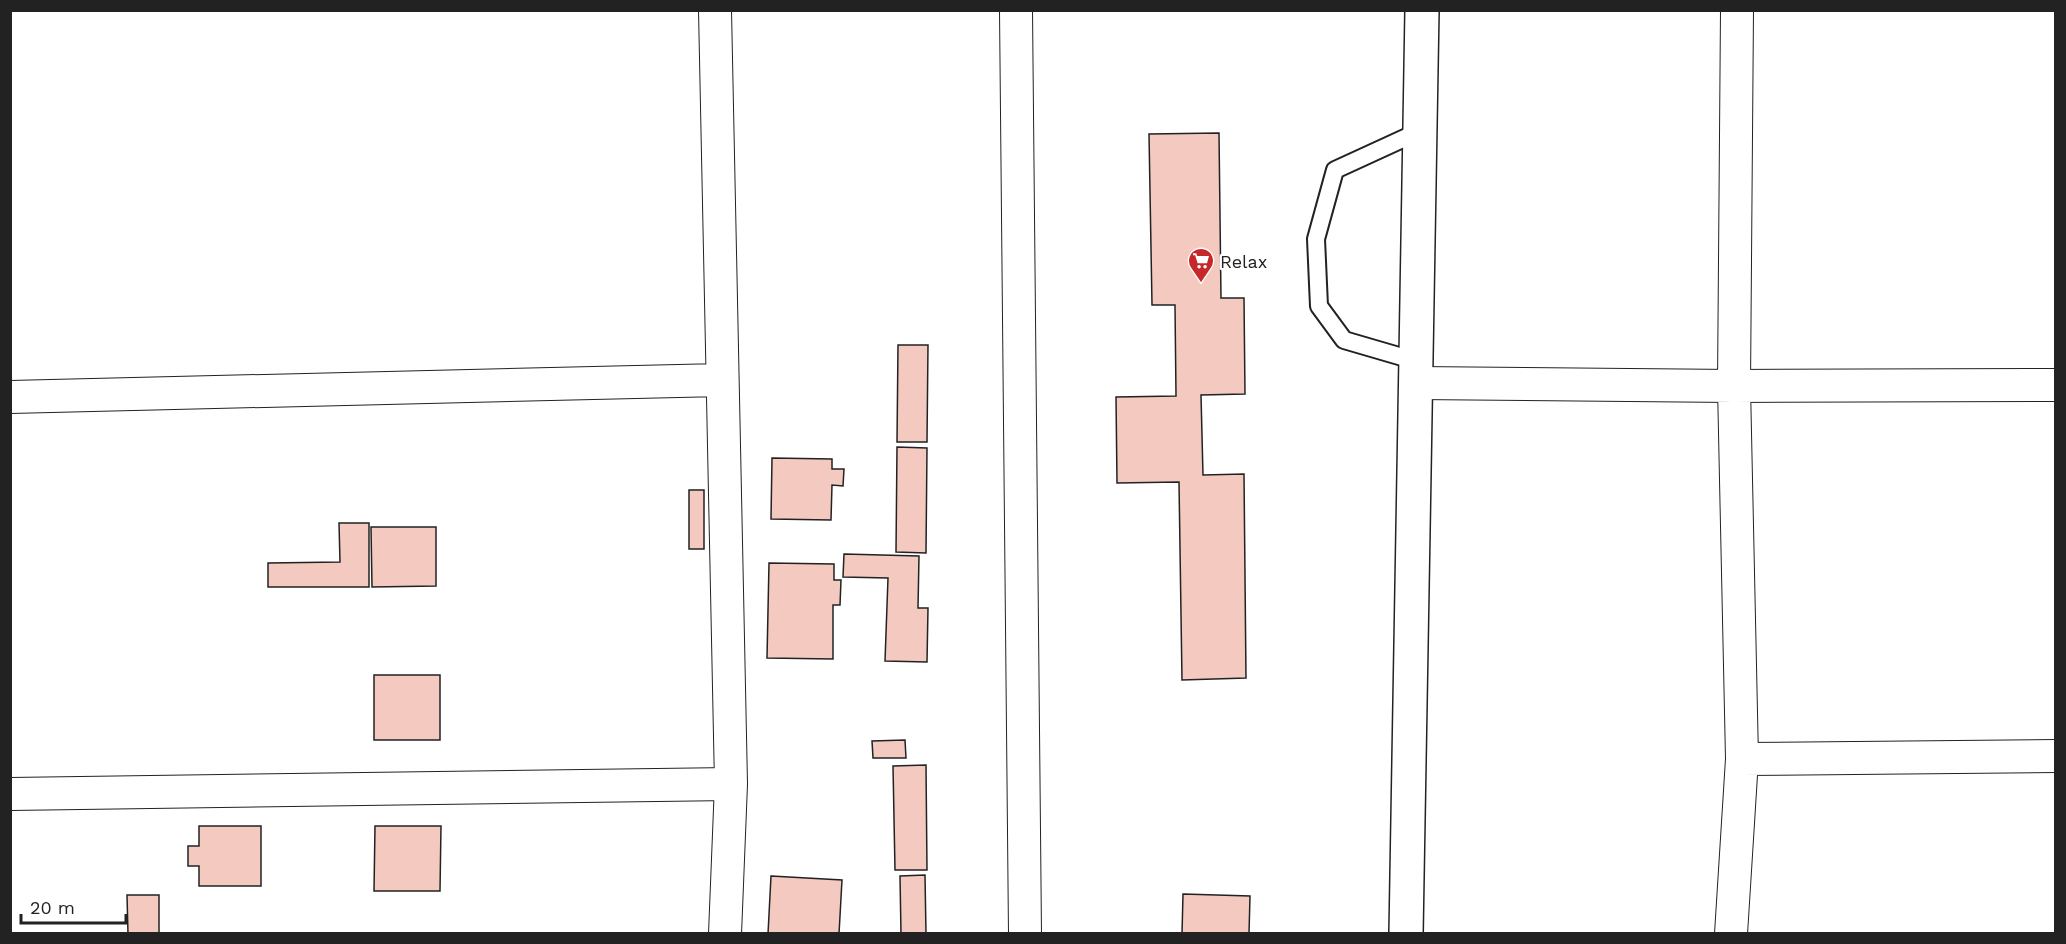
<svg xmlns="http://www.w3.org/2000/svg" width="2066" height="944" font-family="'Work Sans',sans-serif">
<style>
.building{fill:#f3c9c0;stroke:#222;stroke-width:1.5}
.lines{fill:none;stroke-linecap:round;stroke-linejoin:round}
.service-casing{stroke:#222;stroke-width:20}
.minor-casing{stroke:#222;stroke-width:34}
.trunk-casing{stroke:#222;stroke-width:36}
.service{stroke:#fff;stroke-width:16}
.minor{stroke:#fff;stroke-width:32}
.trunk{stroke:#fff;stroke-width:33}
.labels{text-anchor:middle;dominant-baseline:central;stroke-width:4.5;stroke-linejoin:round;paint-order:stroke}
.poi-label{font-size:18px;fill:#222;stroke:#fff;text-anchor:start}
</style>
<rect width="100%" height="100%" fill="#fff"/>
<path class="building" d="M1219,133l2,165h23l1,96 -44,1 2,80 41,-1 2,204 -64,2 -3,-198 -62,1 -1,-86 60,-1 -1,-91h-23l-3,-171z
M898,345h30l-1,97h-30z
M897,447l30,1 -1,105 -30,-1z
M772,458l60,1v10h12l-1,17 -11,-1 -1,35 -60,-1z
M689,490h15v59h-15z
M339,523h30v64h-101v-24l72,-1z
M371,527h65v59l-64,1z
M844,554l75,2 -1,52h10l-1,54 -42,-1 3,-83 -45,-1z
M769,563l65,1v16h7l-1,25h-7v54l-66,-1z
M374,675h66v65h-66z
M905,740l1,18h-33l-1,-17z
M926,765l1,105h-32l-2,-104z
M199,826h62v60h-62v-20h-11v-20h11z
M375,826h66l-1,65h-66z
M925,875l1,59h-25l-1,-58z
M771,876l71,4 -3,54h-71z
M1183,894l67,2 -1,38h-67z
M127,895h32v39h-31z"/>
<g class="lines">
<defs>
<path id="service" d="M1416,361l-72,-21 -25,-34 -3,-67 19,-69 85,-39"/>
<path id="minor" d="M715,10l16,774 -6,150
M1016,10l9,924
M1416,383l318,3 322,-1
M10,397l711,-17
M1742,759l314,-3
M10,794l721,-10
M1731,934l11,-175 -8,-373 3,-376"/>
<path id="trunk" d="M1406,934l16,-924"/>
</defs>
<use href="#service" class="service-casing"/>
<use href="#minor" class="minor-casing"/>
<use href="#trunk" class="trunk-casing"/>
<use href="#service" class="service"/>
<use href="#minor" class="minor"/>
<use href="#trunk" class="trunk"/>
</g>
<defs>
<symbol id="supermarket-pin" viewBox="-11 -11 22 30"><path d="M0 17L-7.5 6A9.5 9.5 0 1 1 7.5 6Z" fill="#c62828" stroke="#fff"/><path d="M-6-5.5h2.5l.6 2H6L4.5 2H-2.5L-4.4-4H-6ZM-1.5 3.2a1.3 1.3 0 1 0 .1 0ZM3 3.2a1.3 1.3 0 1 0 .1 0Z" fill="#fff"/></symbol>
</defs>
<g fill-rule="evenodd">
<use href="#supermarket-pin" x="1186" y="246" width="30" height="40"/>
</g>
<g class="labels">
<g class="poi-label">
<text x="1220" y="261">Relax</text>
</g>
</g>
<rect width="2066" height="944" fill="none" stroke="#222222" stroke-width="24"/>
<path d="M21 914v9h105v-9" fill="none" stroke="#222222" stroke-width="3"/>
<text x="30" y="914" font-size="18" fill="#222222" stroke="#ffffff" stroke-width="4.5" paint-order="stroke">20 m</text>
</svg>
